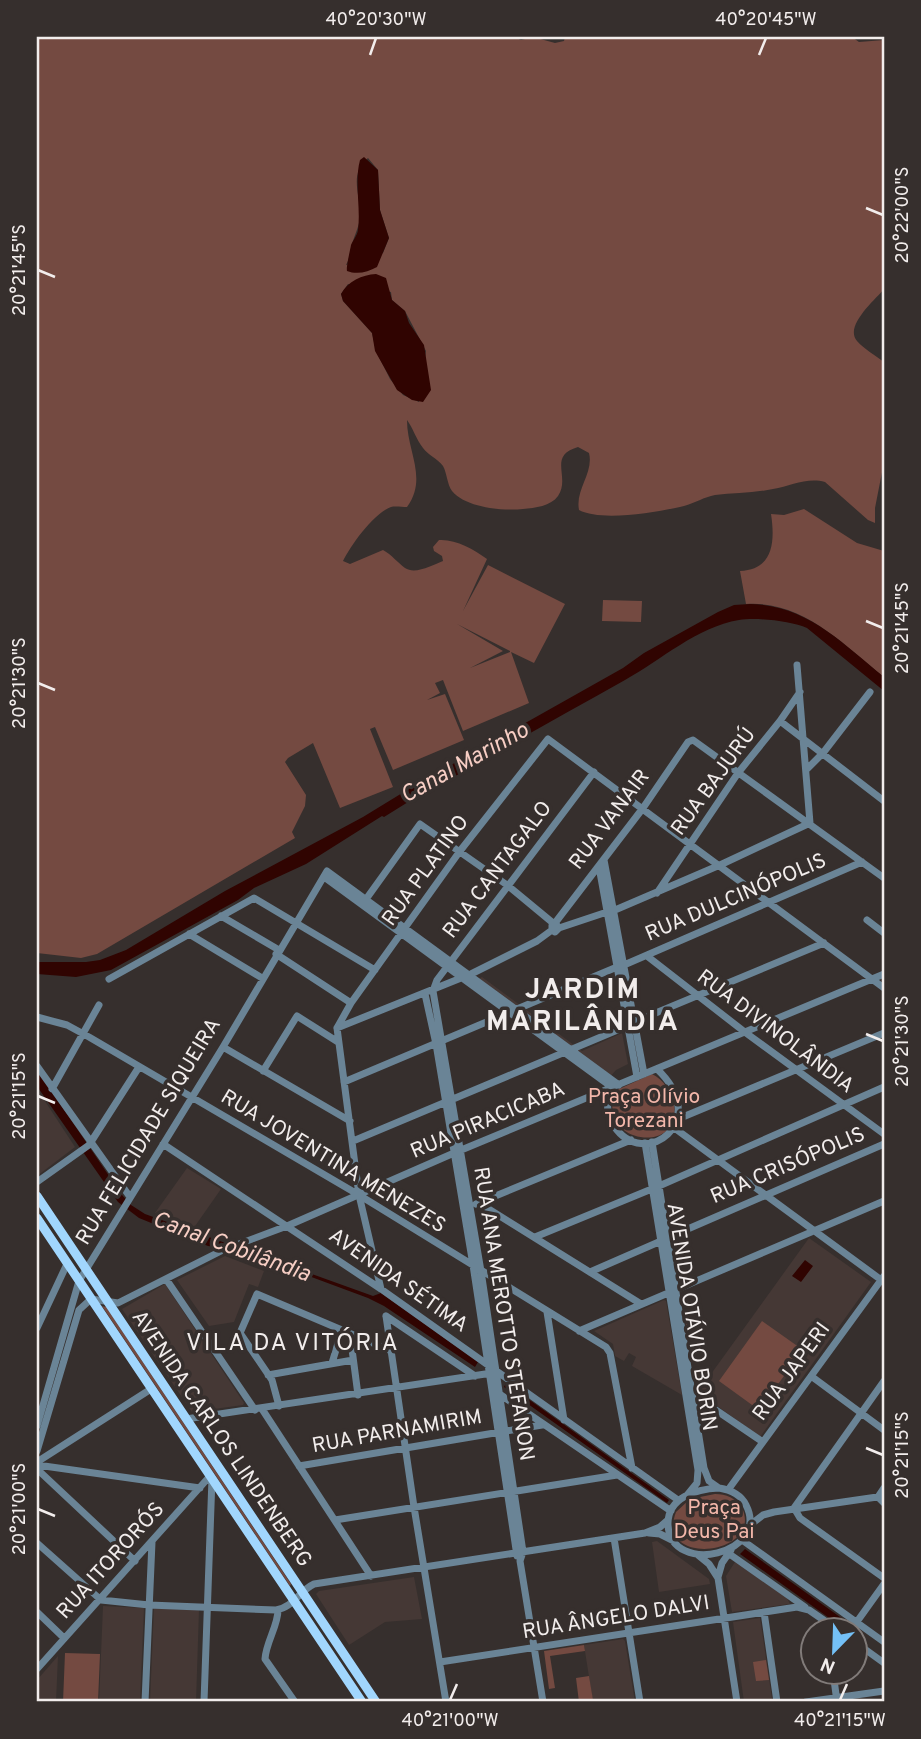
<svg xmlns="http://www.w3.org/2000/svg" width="921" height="1739" font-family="Overpass,sans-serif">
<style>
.built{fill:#453835}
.green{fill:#744a41;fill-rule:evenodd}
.water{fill:#300401}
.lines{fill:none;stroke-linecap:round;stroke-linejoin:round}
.minor{stroke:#6a8496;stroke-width:7}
.major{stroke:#a1d6fd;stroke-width:9}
.ticks{fill:none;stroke:#f2edec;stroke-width:2.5}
.labels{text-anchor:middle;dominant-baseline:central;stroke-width:7;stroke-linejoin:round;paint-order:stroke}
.street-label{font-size:21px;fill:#f2edec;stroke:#362f2d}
.park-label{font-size:21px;fill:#f3b7aa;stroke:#362f2d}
.water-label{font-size:23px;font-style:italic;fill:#f7cec4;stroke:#362f2d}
.quarter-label{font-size:24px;letter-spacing:2px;fill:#f2edec;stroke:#362f2d}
.district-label{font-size:28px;font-weight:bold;letter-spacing:2px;fill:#f2edec;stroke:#362f2d}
.neatline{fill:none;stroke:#f2edec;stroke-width:2.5}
.ticks-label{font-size:18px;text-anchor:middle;fill:#f2edec}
</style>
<rect width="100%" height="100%" fill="#362f2d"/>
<path class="built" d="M482,977l100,74 40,-18 6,31 -12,6 -12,14 -136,-100z
M37,1089l38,58 -38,29z
M187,1168l34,21 -28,40 -38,-16z
M809,1238l62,44 -111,155 -62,-45z
M225,1256l39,15 -6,16 -9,-3 -15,38 -25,4 -32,-46z
M165,1284l79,119 -1,2 -51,7 -70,-103z
M664,1300l2,1 16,94 -50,-29 4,-9 -7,-4 -5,8 -9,-5 -2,-12 -19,-13z
M657,1541l52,38 1,5 -51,8 -7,-50z
M735,1562l52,36 3,6 -58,8 -6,-36z
M414,1577l8,42 -37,3 -36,23 -33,-51 3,-3z
M103,1606l41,2 -4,94h-41z
M154,1608l45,2 -3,92h-46z
M760,1618l12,81 -28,3 -11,-80z
M623,1639l2,2 10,61h-42l-9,-57z
M58,1656l-2,46h-19v-22z"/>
<path class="green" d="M37,37h477l7,3 12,-3 22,6 9,-2 1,-4h287l7,5 25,-2v249c-9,11 -40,37 -27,52 7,8 19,15 27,21v100l-9,46v15l-7,-3 -43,-38c-18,-5 -34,4 -52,7 -19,4 -39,4 -58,6 -11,2 -20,8 -31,11 -25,6 -83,16 -105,4 -4,-21 15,-37 10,-57l-11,-6c-31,9 -7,30 -20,49 -7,10 -23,12 -35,13 -20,2 -57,-1 -71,-18 -5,-7 -5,-18 -9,-25 -5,-7 -15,-11 -20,-18 -7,-9 -10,-20 -16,-28 0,32 21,58 0,87 -5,0 -12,-1 -16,0 -18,7 -40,38 -48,54l7,3 33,-14c9,5 14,12 22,18 10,7 28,-3 38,-7l-1,-5 -8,-5 -1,-4 6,-7c17,-1 34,9 48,19l-24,52 25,-46 77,39 -31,59 -23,-11 18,51 -66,28 -20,-51 -8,3 5,10 -13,7 18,-6 19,46 -71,30 -18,-43 -5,2 23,58 -53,21 -27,-65 -25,15 -3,4 21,33 -1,11 -13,26 3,6 -198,116 -16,4 -44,-5zM368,158l10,12 2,40 9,28 -6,15 -37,12c4,-7 4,-14 6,-21 3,-10 7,-17 8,-27 1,-23 -12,-42 8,-59zM348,284l43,8 1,8 13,11 21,40 -7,51 -16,-7 -13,-16 -14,-28 -4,-18 -29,-32 -2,-7zM457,624l53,27v1l-40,16 33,-17z
M804,509l53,34 27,8v126c-41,-33 -82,-77 -138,-73l-6,-33c34,-1 35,-31 31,-57l13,1z
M603,600l39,1 -1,21 -39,-1z
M652,1074c12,6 19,17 22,30 9,54 -83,38 -57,-14z
M102,1306l4,1 185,277 -1,2z
M698,1308l4,25 -14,3 -4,-26z
M762,1321l41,29 -44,60 -40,-29z
M715,1494c11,0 21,4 27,14 22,47 -87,60 -66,4l14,-13z
M584,1645l1,6 -35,5 5,32 -6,1 -5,-38z
M65,1653l35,1 -2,48h-35z
M766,1660l3,20 -13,1 -3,-19z
M589,1676l4,24 -14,2 -3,-24z"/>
<path class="water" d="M364,157l14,13 2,40 9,28 -12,29c-9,5 -20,8 -30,4 -1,-4 3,-20 4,-26 2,-5 6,-9 7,-15 3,-23 -4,-47 2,-70z
M376,274l10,4 6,22 13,11 4,12 15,22 7,45 -8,12 -11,-2 -15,-10 -22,-39 -3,-18 -29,-32 -2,-7c7,-13 21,-19 35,-20z
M750,604c57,1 92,39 134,73v14l-77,-63c-16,-7 -51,-11 -68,-8 -42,7 -78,40 -114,60 -66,37 -132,73 -196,112l-8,2 -37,23 -2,-1 -76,48 -52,24 -16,12 -127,70 -35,7 -39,-3v-12h49l14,-2 26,-10 99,-59 138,-74 49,-30 211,-119 21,-15 74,-41 16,-7z
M37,1070l85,125 9,10 14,9 228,82 8,-3 97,69 -3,5 -91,-61 -16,-8 -132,-49 -28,-3 -69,-28 -21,-16 -77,-110 -4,-6z
M805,1260l8,6 -12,16 -9,-6z
M506,1383l163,117 -2,3 -163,-116z
M745,1549l102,73 -4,6 -103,-74z"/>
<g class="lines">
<path class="minor" d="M780,721l104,80
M806,770l17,-17 47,-61
M604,860l40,214
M599,867l38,210
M324,877l289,211
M657,893l81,-120 42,-52 20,-29
M364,902l56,-78 87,61 46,38
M615,910l105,-45 90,-42 -13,-158
M221,916l58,34
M867,920l17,13
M555,923l4,5 -4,4 -3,-2v-5l3,-2 88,-115 45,-66 5,-2 191,138
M559,928l48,-16
M189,934l73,44
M276,954l75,49
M647,956l99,77 138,101
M624,965l238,-103
M109,979l145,-81 121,72
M433,991l48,280 42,281 -3,9 23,141
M433,991l4,-11 157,-208
M425,994l11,50 37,221 44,291
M37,1017l30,8 22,12 270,158 247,152 4,6 22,115
M634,1022l190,-79
M337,1028l14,-25 109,-152 88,-112 336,249
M337,1028l22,167 22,94
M337,1028l134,-54 66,-33 15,-11
M223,1047l127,74
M37,1066l93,131
M263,1071l34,-55 41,26
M344,1082l273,-115
M52,1089l47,-84
M609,1089c-3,13 -2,26 5,37 30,45 99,-4 43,-57
M678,1119l206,-86
M673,1127l211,155
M353,1141l274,-115
M652,1142l52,326 5,13 10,7
M645,1143l53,327 -1,13 -9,11
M163,1144l218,145 297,211
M37,1182l52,-37 50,-78
M479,1203l162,101
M476,1204l155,-64
M535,1237l124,-51 225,-99
M667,1238l217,-94
M590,1272l71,-31
M166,1279l89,131
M547,1312l17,108
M386,1316l28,191 32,195
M386,1316l89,60
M37,1328l30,-64
M579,1331l305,-130
M350,1334l8,61
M332,1363l10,-33
M268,1375l85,-15
M811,1376l73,54
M884,1381l-90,127 6,10 84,60
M498,1393l173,118
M704,1402l59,40
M279,1406l-7,-26 -32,-47 17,-39 132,56
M262,1409l109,167
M186,1419l306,-46
M37,1426l42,-145 144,-234 104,-176 292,214
M37,1451l42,-141 12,-11 27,4 105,-53 64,-24 167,-73 430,-179
M37,1462l114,-73
M37,1465l163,23
M299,1466l243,-41
M37,1469l98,92
M719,1488c12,2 22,7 27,17 25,49 -75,72 -78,20 -1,-28 29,-36 51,-37z
M884,1488l-6,9 6,6
M728,1490l156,-214
M335,1520l282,-45
M750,1525l13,-10 11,-3 110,-16
M649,1533l11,1 14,7
M614,1538l26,164
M742,1540l142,102
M37,1543l64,57 48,5 127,5c18,-3 23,-19 38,-26l331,-51 15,-6 8,-7
M728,1553l77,54
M698,1555l11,9 9,14 19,124
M718,1577l4,-14 9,-13
M278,1610c0,16 -12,32 -13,49l30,43
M37,1612l27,26
M764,1612l13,90
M851,1630l33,-46
M855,1642l29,21
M440,1662l357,-55 12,3 29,20
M37,1669l173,-193
M833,1672l4,30
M145,1702l7,-160
M204,1702l8,-224
M806,1702l78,-11"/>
<path class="major" d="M37,1196l339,506
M37,1218l325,484"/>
</g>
<path class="ticks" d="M370,55l6,-17M759,55l7,-17M866,208l17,7M38,270l17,7M866,621l17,7M38,683l17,7M866,1034l17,7M38,1096l17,7M866,1448l17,7M38,1509l17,7M450,1700l7,-16M840,1700l7,-16"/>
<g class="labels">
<g class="street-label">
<text transform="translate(714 782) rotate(-54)">RUA BAJURÚ</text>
<text transform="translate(610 820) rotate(-53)">RUA VANAIR</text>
<text transform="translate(498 870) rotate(-53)">RUA CANTAGALO</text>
<text transform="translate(426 871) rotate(-54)">RUA PLATINO</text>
<text transform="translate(736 898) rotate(-23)">RUA DULCINÓPOLIS</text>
<text transform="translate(775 1032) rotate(37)">RUA DIVINOLÂNDIA</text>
<text transform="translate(488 1121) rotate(-23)">RUA PIRACICABA</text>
<text transform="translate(149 1132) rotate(-59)">RUA FELICIDADE SIQUEIRA</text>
<text transform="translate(333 1162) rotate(31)">RUA JOVENTINA MENEZES</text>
<text transform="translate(788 1166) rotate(-23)">RUA CRISÓPOLIS</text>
<text transform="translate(398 1281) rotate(35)">AVENIDA SÉTIMA</text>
<text transform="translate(503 1314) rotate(81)">RUA ANA MEROTTO STEFANON</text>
<text transform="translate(691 1317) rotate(81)">AVENIDA OTÁVIO BORIN</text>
<text transform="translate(792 1372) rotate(-54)">RUA JAPERI</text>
<text transform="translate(397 1432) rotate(-10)">RUA PARNAMIRIM</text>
<text transform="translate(221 1439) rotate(56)">AVENIDA CARLOS LINDENBERG</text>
<text transform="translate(111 1561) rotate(-48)">RUA ITORORÓS</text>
<text transform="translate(616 1618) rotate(-9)">RUA ÂNGELO DALVI</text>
</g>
<g class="park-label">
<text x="644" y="1097">Praça Olívio<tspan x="644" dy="24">Torezani</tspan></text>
<text x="714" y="1508">Praça<tspan x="714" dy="24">Deus Pai</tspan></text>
</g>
<g class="water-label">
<text transform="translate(465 764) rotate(-29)">Canal Marinho</text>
<text transform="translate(231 1248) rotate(20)">Canal Cobilândia</text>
</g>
<g class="quarter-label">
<text x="293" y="1344">VILA DA VITÓRIA</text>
</g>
<g class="district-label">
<text x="583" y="991">JARDIM<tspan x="583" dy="32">MARILÂNDIA</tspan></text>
</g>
</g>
<rect width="921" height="1739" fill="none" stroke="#362f2d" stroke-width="77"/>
<g transform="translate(834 1651) rotate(203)"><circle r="33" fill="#362f2d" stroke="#817b79" stroke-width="2"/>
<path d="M0-5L12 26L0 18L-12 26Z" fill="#74c0f6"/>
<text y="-10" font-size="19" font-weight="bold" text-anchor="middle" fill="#f2edec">N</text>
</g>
<rect x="38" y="38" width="845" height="1662" class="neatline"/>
<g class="ticks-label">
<text x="376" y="25">40°20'30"W</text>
<text x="766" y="25">40°20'45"W</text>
<text transform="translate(902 215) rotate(-90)" y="6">20°22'00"S</text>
<text transform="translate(19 270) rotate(-90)" y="6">20°21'45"S</text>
<text transform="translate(902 628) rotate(-90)" y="6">20°21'45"S</text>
<text transform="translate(19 683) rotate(-90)" y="6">20°21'30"S</text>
<text transform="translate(902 1041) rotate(-90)" y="6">20°21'30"S</text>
<text transform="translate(19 1096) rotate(-90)" y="6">20°21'15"S</text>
<text transform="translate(902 1455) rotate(-90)" y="6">20°21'15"S</text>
<text transform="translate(19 1509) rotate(-90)" y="6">20°21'00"S</text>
<text x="450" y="1726">40°21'00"W</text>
<text x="840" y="1726">40°21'15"W</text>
</g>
</svg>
